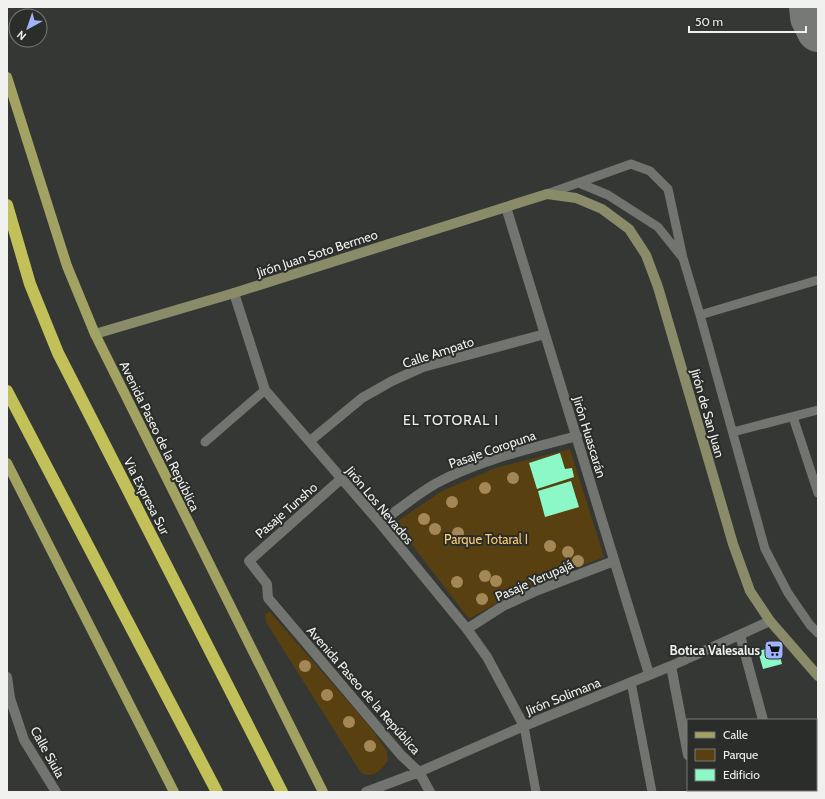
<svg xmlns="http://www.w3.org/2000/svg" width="825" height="799" font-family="Cabin,sans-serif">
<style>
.green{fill:#584011}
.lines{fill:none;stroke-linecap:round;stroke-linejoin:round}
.taxiway{stroke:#777976;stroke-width:42}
.building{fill:#8cf8c7}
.lane{stroke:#727470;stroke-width:9}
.street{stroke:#727470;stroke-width:10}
.secondary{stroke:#8a8b69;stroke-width:10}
.primary{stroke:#a2a262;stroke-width:10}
.highway{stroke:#c2c059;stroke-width:12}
.tree{fill:#a38856}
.labels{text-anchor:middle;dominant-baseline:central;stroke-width:4;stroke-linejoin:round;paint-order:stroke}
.street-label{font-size:13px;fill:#f0f1ef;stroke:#2a2d29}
.park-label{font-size:13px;fill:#fecb72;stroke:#2a2d29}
.poi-label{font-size:13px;font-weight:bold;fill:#f0f1ef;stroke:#2a2d29;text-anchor:end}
.neighbourhood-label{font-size:14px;letter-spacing:1px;fill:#f0f1ef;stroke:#2a2d29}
</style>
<rect width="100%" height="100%" fill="#343733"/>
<path class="green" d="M570,449l34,108 -80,31 -55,31 -74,-96 45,-31 55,-24z
M270,612l101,116 16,23 1,9c-7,10 -14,19 -27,13l-95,-151 -1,-9z"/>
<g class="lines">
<path class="taxiway" d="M810,7l1,10 7,14"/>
</g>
<path class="building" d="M560,453l5,16 7,-1 2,9 -37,12 -8,-26z
M571,481l8,26 -34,10 -7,-26z
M777,646l5,18 -19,5 -5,-18z"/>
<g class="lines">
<path class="lane" d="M579,183l29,12 50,32 24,30
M547,194l84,-30 19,7 18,18 15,69 17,57 65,234 23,44 22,32 8,8
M700,315l118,-35
M793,417l25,76
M733,432l85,-22
M205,442l60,-52
M631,682l21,110
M524,726l12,66"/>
<path class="street" d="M506,207l143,467
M234,293l31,97 115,133 87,106 20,28 37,69
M310,441l52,-43 30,-17 31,-14 122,-33
M341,479l-92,82 18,23 1,14 133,157 18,17 11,20
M380,523c18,-13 36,-28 55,-39 43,-24 94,-35 142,-48
M467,629l36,-23 35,-16 76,-29
M740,635l23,85
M671,666l17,89
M7,677l3,21 14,42 32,52
M695,790v2
M782,790v2
M366,792l53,-20 105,-46 147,-60 99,-45"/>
<path class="secondary" d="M95,334l139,-41 313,-99 29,4 26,11 27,20 17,26 12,32 75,257 17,47 20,30 48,55"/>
<path class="primary" d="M7,77l60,189 28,68 228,458
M7,463l167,329"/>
<path class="highway" d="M7,205l23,79 28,69 224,439
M7,391l210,401"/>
</g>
<g class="tree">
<circle cx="513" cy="478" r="6"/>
<circle cx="485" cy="488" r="6"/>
<circle cx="452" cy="502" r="6"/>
<circle cx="424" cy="519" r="6"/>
<circle cx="435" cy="529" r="6"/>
<circle cx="458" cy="533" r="6"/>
<circle cx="550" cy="546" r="6"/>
<circle cx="568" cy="552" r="6"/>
<circle cx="578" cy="561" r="6"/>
<circle cx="485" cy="576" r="6"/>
<circle cx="496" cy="581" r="6"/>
<circle cx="457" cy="582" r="6"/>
<circle cx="482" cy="599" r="6"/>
<circle cx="305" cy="666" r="6"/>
<circle cx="327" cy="695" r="6"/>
<circle cx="349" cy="722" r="6"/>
<circle cx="370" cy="746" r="6"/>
</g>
<defs>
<symbol id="supermarket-square" viewBox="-11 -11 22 22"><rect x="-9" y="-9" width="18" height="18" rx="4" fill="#a1b3fd" stroke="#2a2d29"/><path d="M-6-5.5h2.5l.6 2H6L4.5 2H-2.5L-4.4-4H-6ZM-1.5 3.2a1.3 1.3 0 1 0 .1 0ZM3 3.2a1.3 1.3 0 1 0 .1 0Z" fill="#111"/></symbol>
</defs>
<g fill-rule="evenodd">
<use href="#supermarket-square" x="763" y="639" width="22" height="22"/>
</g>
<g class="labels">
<g class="street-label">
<text transform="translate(317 253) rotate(-18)">Jirón Juan Soto Bermeo</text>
<text transform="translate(438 352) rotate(-18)">Calle Ampato</text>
<text transform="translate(708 413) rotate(74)">Jirón de San Juan</text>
<text transform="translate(160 436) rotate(64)">Avenida Paseo de la República</text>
<text transform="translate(590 437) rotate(73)">Jirón Huascarán</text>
<text transform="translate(492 449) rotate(-19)">Pasaje Coropuna</text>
<text transform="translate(147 496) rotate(63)">Via Expresa Sur</text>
<text transform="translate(380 505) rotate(50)">Jirón Los Nevados</text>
<text transform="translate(286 510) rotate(-41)">Pasaje Tunsho</text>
<text transform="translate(534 580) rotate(-24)">Pasaje Yerupajá</text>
<text transform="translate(364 690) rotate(49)">Avenida Paseo de la República</text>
<text transform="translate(563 696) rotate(-22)">Jirón Solimana</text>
<text transform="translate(48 752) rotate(61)">Calle Siula</text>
</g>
<g class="park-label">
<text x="486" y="539">Parque Totaral I</text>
</g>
<g class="poi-label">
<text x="760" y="650">Botica Valesalus</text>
</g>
<g class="neighbourhood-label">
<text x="451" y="420">EL TOTORAL I</text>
</g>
</g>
<rect width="825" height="799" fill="none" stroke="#f0f1ef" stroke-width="16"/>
<rect x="687" y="719" width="130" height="72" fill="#2a2d29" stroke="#797b78"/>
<rect x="695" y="732" width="20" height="6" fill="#a2a262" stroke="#797b78"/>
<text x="723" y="739" font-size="12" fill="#f0f1ef">Calle</text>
<rect x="695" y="749" width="20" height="12" fill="#584011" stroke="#797b78"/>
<text x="723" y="759" font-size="12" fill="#f0f1ef">Parque</text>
<rect x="695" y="769" width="20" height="12" fill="#8cf8c7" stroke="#797b78"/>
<text x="723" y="779" font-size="12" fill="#f0f1ef">Edificio</text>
<g transform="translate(28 28) rotate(220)"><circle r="19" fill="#2a2d29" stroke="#797b78"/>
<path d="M0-3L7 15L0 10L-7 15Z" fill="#a1b3fd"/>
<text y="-6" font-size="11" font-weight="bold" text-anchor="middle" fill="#f0f1ef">N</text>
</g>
<path d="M689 26v6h117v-6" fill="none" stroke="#f0f1ef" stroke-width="2"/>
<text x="695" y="26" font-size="12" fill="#f0f1ef" stroke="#2a2d29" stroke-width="3" paint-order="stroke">50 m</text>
</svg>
